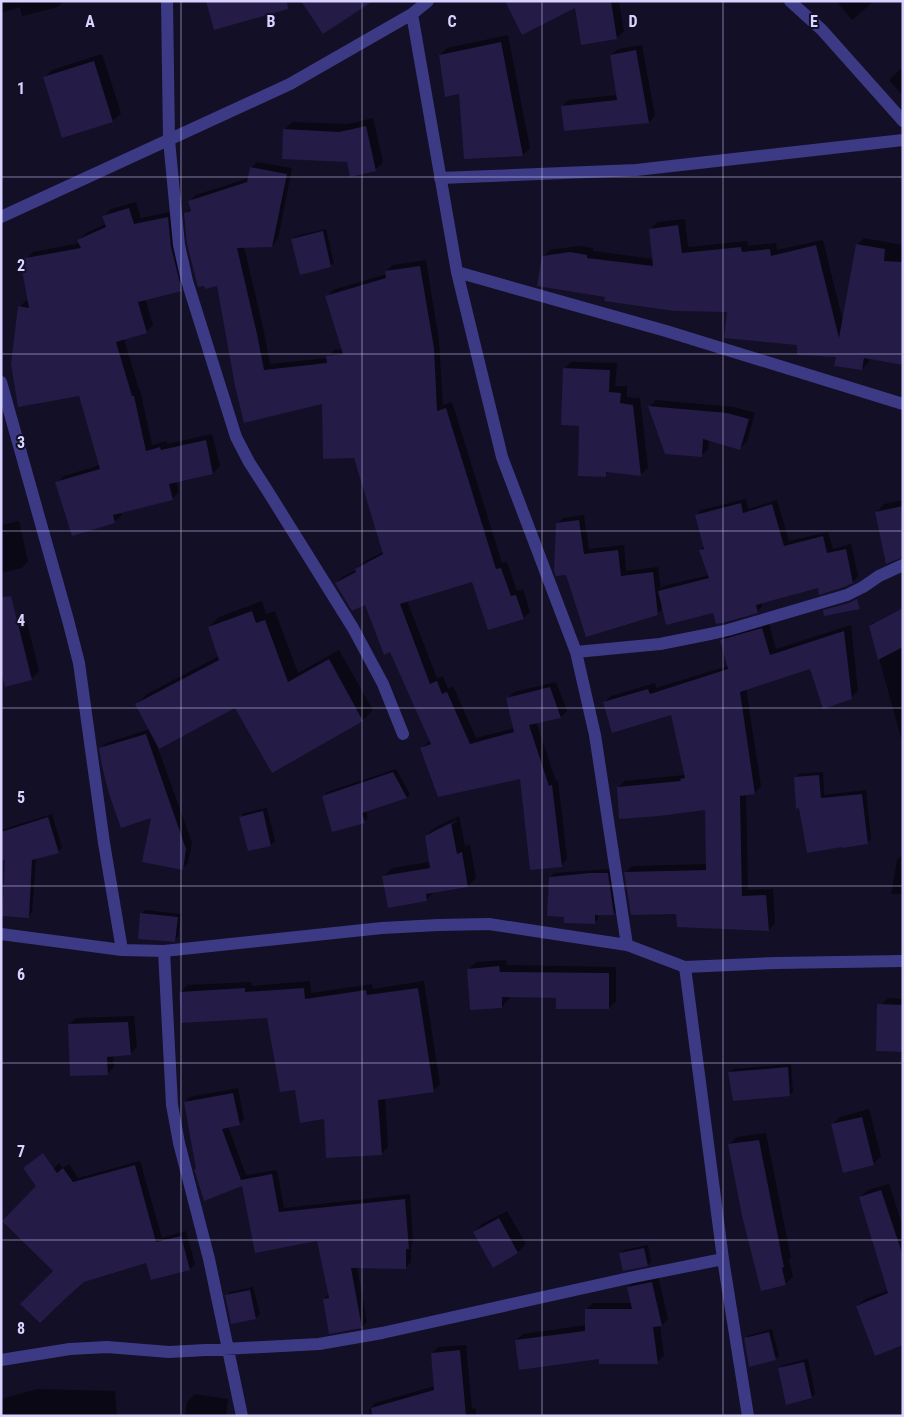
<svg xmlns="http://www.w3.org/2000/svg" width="904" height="1417" font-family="'Roboto Condensed',sans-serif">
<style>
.shadow{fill:#0007;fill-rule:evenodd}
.building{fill:#241b47}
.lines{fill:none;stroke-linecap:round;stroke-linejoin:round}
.minor{stroke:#3d3a85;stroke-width:12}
.grid{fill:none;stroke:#d9d4ff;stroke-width:1;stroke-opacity:0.55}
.grid-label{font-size:16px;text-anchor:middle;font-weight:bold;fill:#d9d4ff;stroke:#130f26;stroke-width:4;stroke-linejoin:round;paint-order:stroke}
</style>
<rect width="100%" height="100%" fill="#130f26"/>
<path class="shadow" d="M1,1h62l-5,6 -36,9 -2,-9 -19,6z
M507,1h112l5,30 -7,7 -41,-32z
M836,1h38l-22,19z
M508,35l22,113 -7,7 -63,-62 -20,-38 7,-7z
M642,45l13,71 -6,6 -84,8 -3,-24 7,-6 49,-5 -7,-40 7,-6z
M102,54l19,59 -8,8 -50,16 -19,-59 8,-8z
M903,67v29l-14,-16z
M373,118l10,44 -8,8 -27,-9 -64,-31 8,-8 56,2z
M257,162l35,6 -14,71 -6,7 -28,1 19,80 7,37 58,-6 6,-8 9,-1 -16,-52 6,-7 54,-16 -1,-3 7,-6 33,-5 13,81 4,64 9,-3 50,161 5,-1 10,29 6,-2 7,23 -7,6 -50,-38 -66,21 30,77 6,-2 5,13 5,-3 23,52 39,-10 -7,-30 6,-6 42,-10 11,29 -6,6 -25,5 20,59 2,-1 9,79 -6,7 -40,-89 -100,-28 7,-7 3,-1 -40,-90 -25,-48 -30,-20 6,-6 14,-7 6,-7 21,-11 -28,-96 -31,-54 -79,20 -27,-137 -33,-71 6,-6 -2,-6 7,-7 53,-17 2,-10z
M136,202l5,16 34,-7 13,72 -7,7 -36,9 8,26 -7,7 -22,7 15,51 1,-1 12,56 15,-4v3l45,-10 8,32 -7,7 -37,8 3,11 -7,7 -51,13 1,3 -7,6 -42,13 -16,-51 7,-7 36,-11 -20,-70 -60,-88 6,-7h3l-3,-41 7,-7 47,-9 -1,-3 7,-7 20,-9 -2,-8 7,-7z
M685,219l3,28 59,-6 1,5 28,-3 1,7 46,-10 23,94 23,24v4l-7,7 -25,-13 -38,-13 -71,-32 -122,-15 -63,-39 7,-7 28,-4 15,2v3l61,8 -3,-30 6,-7z
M326,229l8,34 -4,3 -38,-27 4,-3z
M864,238l39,7v63l-46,-63z
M571,362l46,1 -2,23h12v11l13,1 8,70 -7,6 -32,-3 -4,4 -24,-50 -17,-56z
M656,400l78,7 21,6 -8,29 -7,6 -31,-9 -1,10 -7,7 -51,-50z
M746,499l2,10 29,-9 12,41 39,-9 5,17 18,-5 7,32 -5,6 -34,5 -58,15 1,4 -5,6h-43l-51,-4 -6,6 -70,22 -30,-112 6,-6 21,-3 5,34 35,-4 2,26 32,-4 3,22 3,-3 45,-11 -9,-24 4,-5 -8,-30 5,-6z
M903,500v36l-26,-24 7,-8z
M19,521l9,40 -6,7 -21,5v-48z
M262,601l4,13 9,-3 23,62 41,-23 34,60 -10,10 -91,51 -37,-65 -77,42 34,95 -4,20 -6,6 -30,-52 -52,-68 6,-6 44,-14 -13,-25 10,-10 72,-38 -10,-29 10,-10z
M903,609v136l-33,-119 4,-4v2z
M26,619l13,52 -8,8 -30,-54z
M769,623l7,26 75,-24 7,66 -7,7 -41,-31 -64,21 15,98 -6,7 -9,1 2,96 25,-1 2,34 -6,7 -92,-17 -52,-40 7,-7 75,-2v-55l-89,-21 6,-7 61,-6 -13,-61 -67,-12 6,-6 44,-13 1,5 72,-22 -6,-26 6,-6z
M396,769l14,25 -3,3 -41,13 2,8 -4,4 -41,-26 4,-4z
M823,772l1,23 42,-5 5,49 -4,4 -72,-65 4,-4z
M267,808l8,33 -4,4 -23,5 -7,-33 3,-4z
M52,814l10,34 -4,4 -22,6 -4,54 -3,4 -22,-58 -6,2v-30z
M459,816l6,30 5,-1 6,33 -8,8 -34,6 -8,8 -42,-24 8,-8 38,-6 -4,-26 8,-8zM456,820l1,2 -24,11v-2z
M901,856l2,1v37h-12l6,-34z
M611,869l6,41 -3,4h-16v5l-4,4 -29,-8 -15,-38 4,-4z
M145,910l36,4 -3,23 -4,3 -33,-26z
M506,960l1,5 109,2v34l-7,7 -51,-11 -49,-1v3l-7,8 -33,-38 7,-7z
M310,981l1,12 61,-9 1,5 51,-8 16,103 -7,7 -48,6 3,50 -7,7 -56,-36 -29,-30 -28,-72 -87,-24 6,-7 64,-3 1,4z
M888,998l15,1v44l-21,-39z
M134,1016l3,31 -7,7 -17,1 1,12 -7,7 -38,-49 7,-7z
M791,1064l2,28 -3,3 -61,-22 4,-4z
M238,1088l6,31 -5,5 -11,2 18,49 31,-5 7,38 126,-14 3,48 -2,3v17l-5,5h-49l10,55 -5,5 -38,-28 5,-5 -11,-55 -62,12 -13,-66 -46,-17 -12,-66 5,-5z
M869,1109l12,47 -8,8 -41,-39 8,-8z
M766,1133l25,125 -2,2 4,17 -8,7 -55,-140 7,-7z
M140,1161l22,77 24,-7 9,33 -5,5 -43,-8 -92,10 -52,-50 56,-58 4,5 6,-4 9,14z
M889,1184l14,43v117l-46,-38 8,-7 24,-9 -29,-93 8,-7z
M507,1211l19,33 -8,8 -24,14 -20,-34 8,-8z
M648,1245l3,16 -3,4 -28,-12 4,-3z
M658,1276l10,43 -6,6h-2l4,31 -7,6 -57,-4 -84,-18 7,-6 63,-9v-15l7,-7h39l-4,-16 7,-6z
M253,1287l7,27 -4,4 -24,5 -6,-27 4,-4z
M772,1329l7,27 -4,3 -30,-20 4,-4z
M466,1345l6,64 4,-1v8h-105l-2,-6 6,-7 60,-17 -3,-33 6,-6z
M808,1359l7,35 -3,3 -32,-28 3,-4z
M37,1389l78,2 2,25h-116v-17z
M195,1394l33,5 -2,17h-41l2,-14z"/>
<path class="building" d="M206,1h81l1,8 -74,21z
M301,1h72l-50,33z
M505,1h106l6,38 -36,6 -6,-37 -53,27z
M501,42l22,114 -59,3 -5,-65 -14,3 -6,-42z
M636,50l13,73 -85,8 -3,-25 56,-6 -7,-45z
M94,61l19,61 -51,16 -19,-61z
M366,126l10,45 -26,6 -3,-15 -65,-3 1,-30 56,3z
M250,167l37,7 -15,73 -35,1 20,86 7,36 63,-7 -1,-7 17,-2 -18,-58 61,-18 -1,-7 35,-5 14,82 3,63 9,-3 50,161 5,-1 10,28 5,-1 8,24 -36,11 -16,-48 -72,22 30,80 7,-3 5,13 5,-2 23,52 44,-12 -8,-34 44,-11 11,31 -32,7 20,61 3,-1 10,82 -32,3 -10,-91 -82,18 -18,-49 11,-4 -41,-92 -6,3 -19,-50 -13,6 -17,-28 21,-11 -1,-3 28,-15 -29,-96 -31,1 -1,-55 -78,19 -9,-37 -18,-100 -12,3 -1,-3 -6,1 -11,-43 -3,-31 7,-2 -3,-10 59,-19z
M129,208l5,16 34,-7 3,30 11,44 -44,11 9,31 -31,9 16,54h2l12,55 14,-4 1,3 45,-10 7,34 -44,10 4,16 -60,15 2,8 -43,13 -17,-54 45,-13 -21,-73 -61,11 -7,-43 7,-58 11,2 -9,-49 61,-11 -4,-8 29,-13 -4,-11z
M678,225l4,28 59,-6 1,5 28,-3 1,7 45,-11 23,93 17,-94 29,5 -1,12 19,1v103l-39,-7 -2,12 -28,-4 2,-9 -39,-2v-10l-73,-7 3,-26 -53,-1 -70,-10 1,-4 -68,-11 5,-30 28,-4 17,3v3l66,8 -4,-37z
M323,231l8,36 -31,8 -9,-36z
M563,368l47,2 -1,22 12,1 -1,10 13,2 8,71 -35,-4v5l-28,-1 1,-50 -18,-1z
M648,406l79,7 22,6 -9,31 -37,-11 -1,18 -37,-3z
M741,503l2,10 29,-9 12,42 39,-10 4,17 19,-4 7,34 -9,4 -25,8 -1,-7 -62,17 2,8 -32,9 -10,2 -3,-11 -47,12 -8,-34 51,-13 -10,-28 5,-1 -9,-34z
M903,506v51l-17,7 -11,-52z
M579,520l5,34 34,-4 3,26 32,-4 5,43 -72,22 -20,-62 -10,1 -2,-5 2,-48z
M11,596l21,84 -27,7 -4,-16v-74z
M857,599l3,10 -36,7 -1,-6 26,-7z
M903,608v39l-25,13 -9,-34z
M252,611l4,12 9,-3 23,62 41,-23 34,62 -91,52 -37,-65 -76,41 -24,-45 84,-44 -11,-33z
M762,628l8,27 74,-24 8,68 -29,10 -13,-40 -70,23 15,102 -15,2 2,100 24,-1 3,36 -92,-4 -1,-13 -45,1 -7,-43 82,-2 -1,-60 -46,6 -40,3 -2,-32 64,-6 -1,-2 5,-1 -14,-63 -59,18 -9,-31 45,-13 2,5 78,-25 -8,-29z
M146,734l40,115 -3,21 -41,-8 9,-44 -30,10 -12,-34 -7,-28 -3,-18z
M393,772l14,26 -45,15 3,10 -33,9 -10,-36z
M819,775l2,23 41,-4 6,50 -26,4v-1l-35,6 -8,-45 -3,1 -2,-32z
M263,811l8,35 -23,5 -9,-34z
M48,817l11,36 -27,7 -3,58 -27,-2 3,-56 -4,1v-29z
M451,823l6,31 5,-2 6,35 -42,7 1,7 -39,7 -6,-32 48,-8 -5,-32z
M590,873h18l6,42h-19v9l-31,-1v-6l-17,-1 2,-39z
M140,913l38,4 -3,25 -37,-3z
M499,966l1,6 109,1v36h-53v-11l-54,-1v11l-32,2 -3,-41z
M245,988v4l59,-4 1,11 61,-9 1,5 51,-7 16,104 -56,8 4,55 -56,3 -2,-39 -24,4 -5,-33 -15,2 -13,-74 -86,5 -2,-31z
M877,1004l26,1v47l-27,-1z
M128,1022l3,33 -24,2 1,18 -38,1 -2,-52z
M788,1067l2,29 -57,5 -5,-29z
M233,1093l7,32 -18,4 19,51 31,-6 7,38 126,-13 4,50h-3v20l-55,-1 11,60 -33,6 -6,-35 6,-1 -12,-57 -62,12 -13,-67 -38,15 -10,-32h2l-12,-67z
M862,1117l12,48 -31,8 -12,-49z
M759,1140l25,127 -2,1 4,17 -25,6 -19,-75 -14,-72z
M43,1153l14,20 6,-5 10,14 62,-17 21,77 25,-6 9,34 -39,10 -5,-17 -62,19 -17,15 -27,26 -20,-19 33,-33 -51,-50 34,-35 -13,-18z
M881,1190l22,66v89l-28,11 -19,-50 32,-13 -29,-96z
M499,1218l19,35 -25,15 -20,-36z
M644,1248l4,18 -25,5 -4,-18z
M652,1282l10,44 -9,1 5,37h-59v-5l-80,11 -4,-30 70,-9v-22h47l-5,-22z
M250,1290l6,29 -25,5 -6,-29z
M769,1332l7,28 -27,7 -5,-29z
M460,1350l6,66h-94l-1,-8 63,-18 -3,-37z
M804,1362l8,36 -26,7 -8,-37z"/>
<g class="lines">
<path class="minor" d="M167,1l2,139 10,105 8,36 49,156 13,25 18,28 86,138 30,56 20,50
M790,1l32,29 81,91
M412,14l45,258 45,185 74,195 19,83 32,210
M440,178l196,-8 267,-30
M1,217l289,-133 122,-70 16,-13
M457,272l209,59 237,73
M1,382l67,238 11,43 25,180 18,107
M576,652l84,-8 50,-10 18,-4 119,-35 16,-8 16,-11 24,-11
M1,934l121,16 42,1 218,-23 56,-3 51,-1 138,21 58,22 91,-4 127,-2
M164,951l8,154 7,38 30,116 33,157
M685,967l38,292 25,157
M1,1360l69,-11 37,-2 62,5 150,-8 63,-11 247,-55 94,-19"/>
</g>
<path class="grid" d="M181,1v1415M362,1v1415M542,1v1415M723,1v1415M1,177h902M1,354h902M1,531h902M1,708h902M1,886h902M1,1063h902M1,1240h902"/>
<g class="grid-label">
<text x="90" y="27">A</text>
<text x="271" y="27">B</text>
<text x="452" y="27">C</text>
<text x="633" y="27">D</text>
<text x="814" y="27">E</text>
<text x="21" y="94">1</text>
<text x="21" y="271">2</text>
<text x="21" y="448">3</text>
<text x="21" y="626">4</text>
<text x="21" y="803">5</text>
<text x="21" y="980">6</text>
<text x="21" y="1157">7</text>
<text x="21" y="1334">8</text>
</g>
<rect width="904" height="1417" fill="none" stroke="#d9d4ff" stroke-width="5"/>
</svg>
